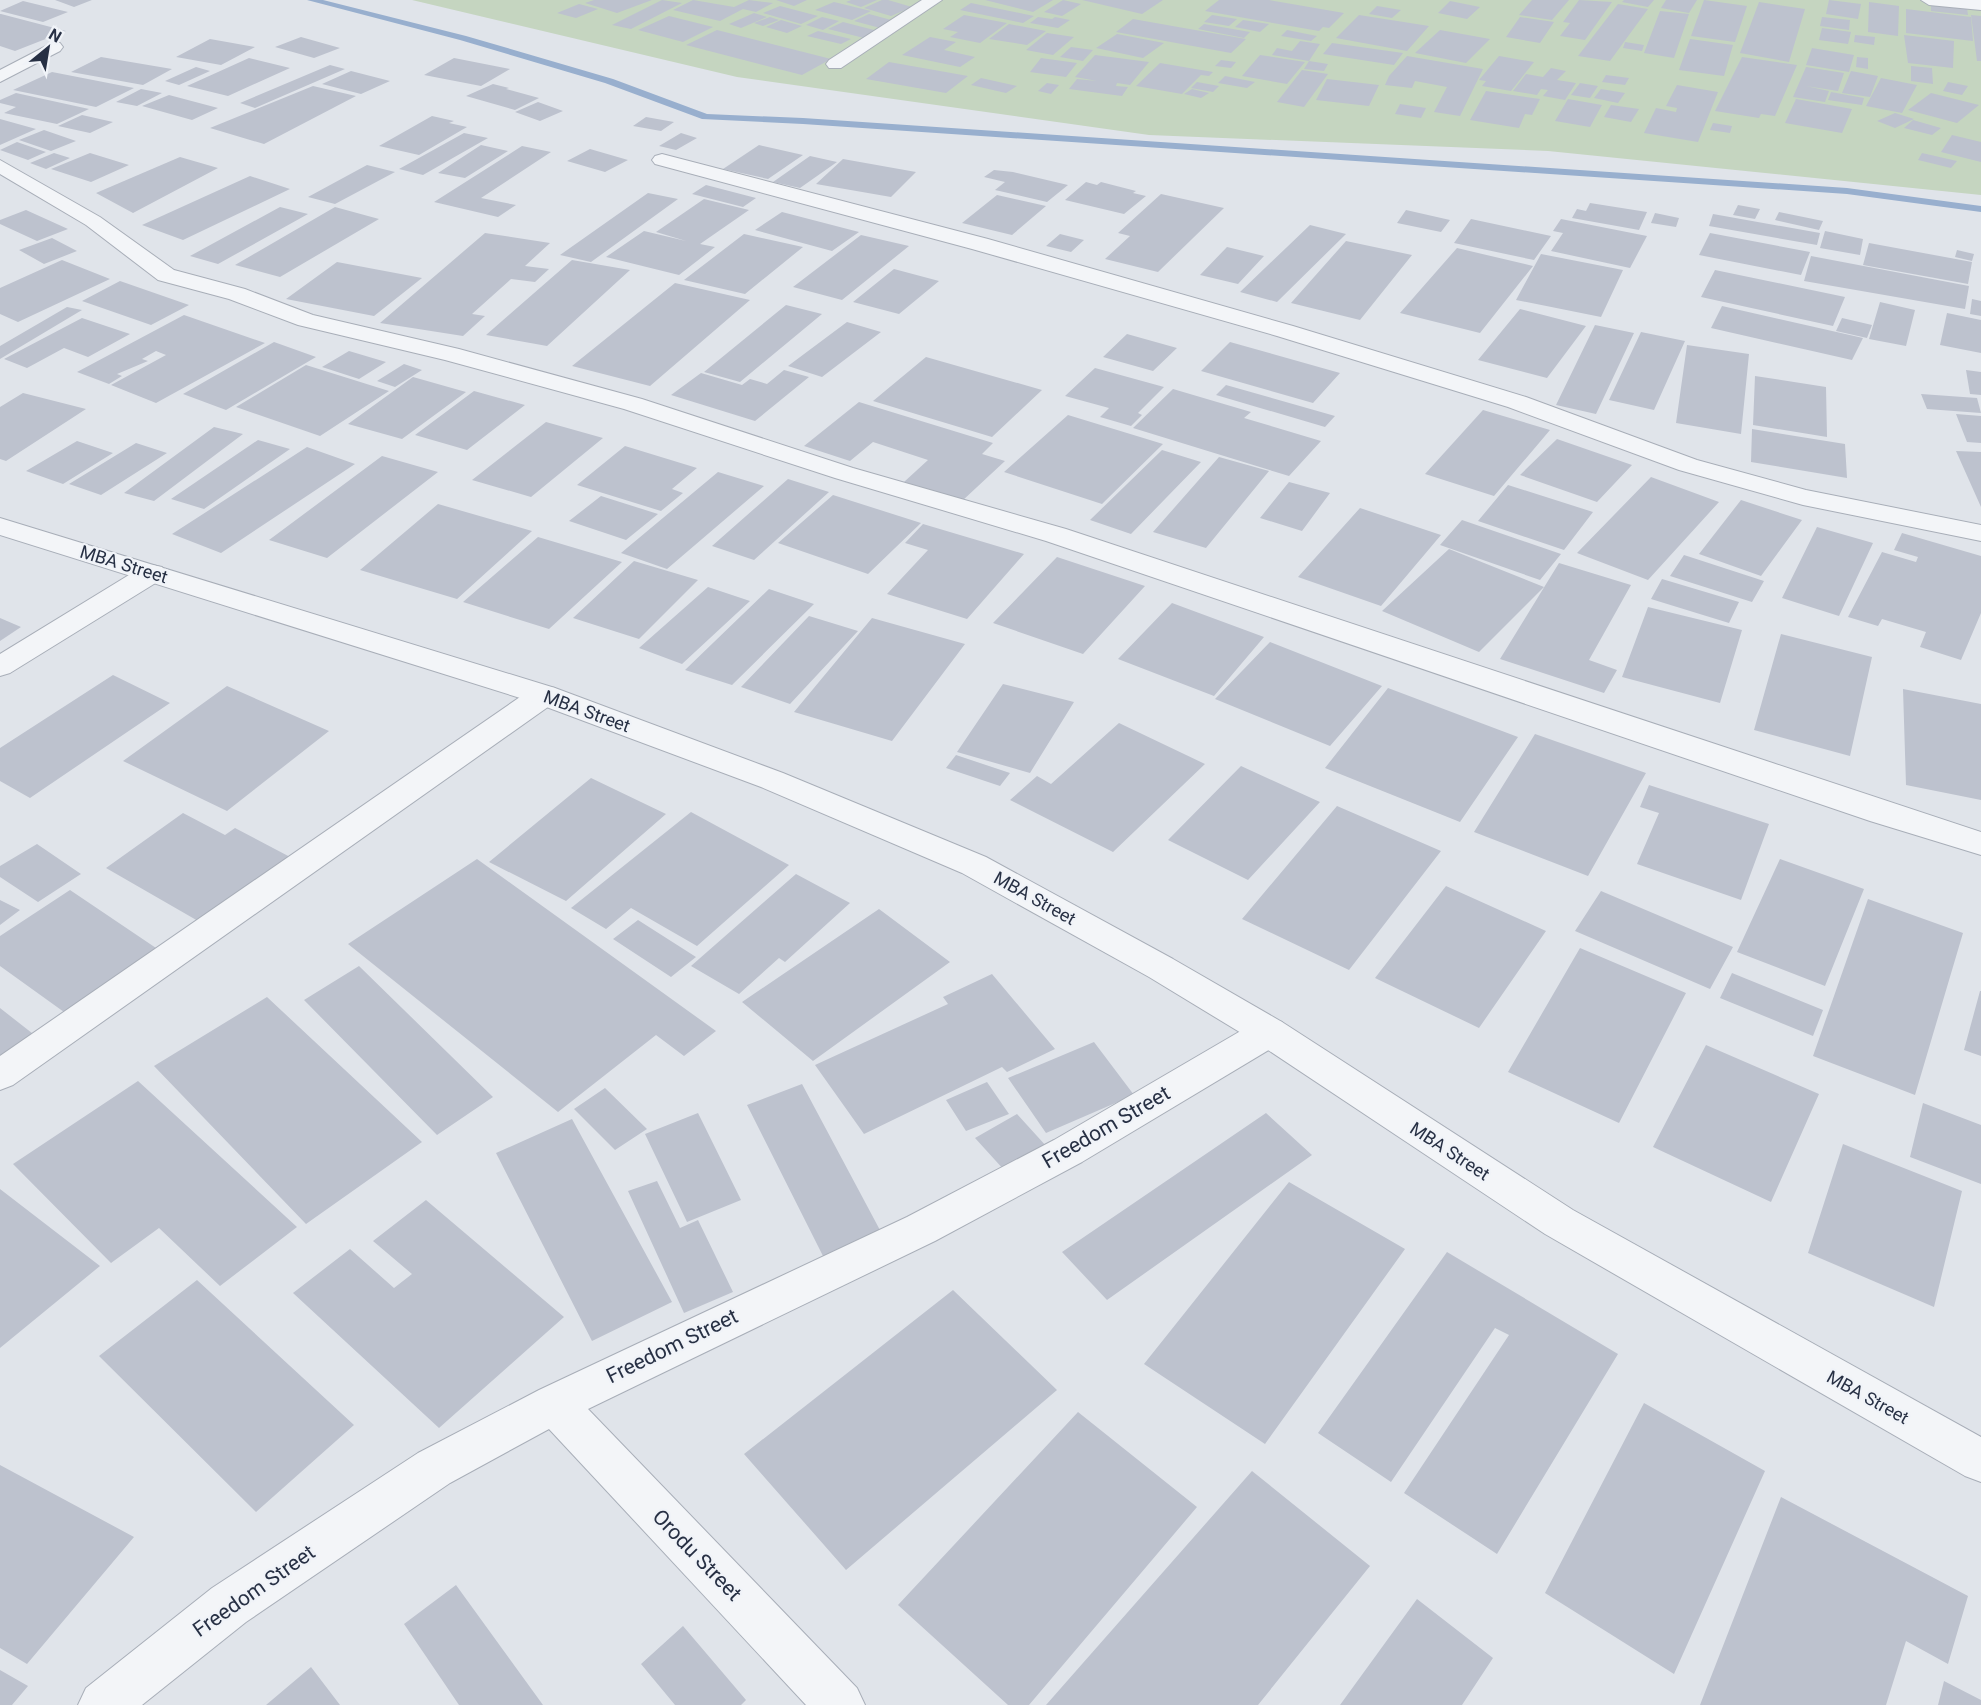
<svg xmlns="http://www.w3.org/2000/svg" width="1981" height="1705" font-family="Roboto,sans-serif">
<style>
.green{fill:#c5d5c0}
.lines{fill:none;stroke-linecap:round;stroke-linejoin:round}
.stream{fill:#98afce;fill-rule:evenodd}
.building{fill:#bdc2ce}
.minor-casing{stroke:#a8aeb8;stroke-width:2}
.tertiary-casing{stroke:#a8aeb8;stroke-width:2}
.minor{fill:#f3f5f8;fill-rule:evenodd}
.tertiary{fill:#f3f5f8;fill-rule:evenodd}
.labels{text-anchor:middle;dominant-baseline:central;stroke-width:4.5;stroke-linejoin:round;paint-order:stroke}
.street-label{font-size:18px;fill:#273044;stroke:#f0f3f8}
.near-street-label{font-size:21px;fill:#273044;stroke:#f0f3f8}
</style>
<rect width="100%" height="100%" fill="#e0e4ea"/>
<path class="green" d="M412,0h1569v195l-433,-44 -399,-16 -412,-58z"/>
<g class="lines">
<path class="stream" d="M307,0h16l143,36 147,43 94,35 96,4 1044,70 134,18v6l-134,-18 -1044,-70 -101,-5 -97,-36 -145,-43z"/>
</g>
<path class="building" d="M55,0h37l-18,7z
M594,0h58l-35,13 -32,-10z
M662,0l20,3 -51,26 -19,-4z
M693,0l41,7 15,-7 24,3 -17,9 -13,-3 -23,12 -47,-11z
M776,0h31l-13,6z
M851,0h26l-16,7 -15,-5z
M882,0h6l24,7 -21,9 -27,-8z
M985,0h68l-20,12z
M1063,0l18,4 -19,12 -18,-4z
M1082,0h81l-21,14z
M1219,0h50l75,13 -15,15 -6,-1 -4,4 -114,-20z
M1532,0h37l-17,20 -33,-5z
M1579,0l33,2 -27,38 -25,-4 10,-13 -7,-1z
M1624,0h30l-6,7 -26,-5z
M1666,0h31l-8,13 -28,-5z
M1704,0l43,6 -12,36 -44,-6z
M1829,0l32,4 -3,15 -32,-5z
M23,1l45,11 -25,10 -43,-11z
M1450,1l30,6 -13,12 -29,-6z
M834,2l37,9 -19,9 -37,-10z
M1759,2l46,7 -16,53 -49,-9z
M1869,2l30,4 -1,30 -30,-4z
M971,3l63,13 -11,7 -63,-13z
M579,4l19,5 -22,9 -19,-5z
M1618,4l30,5 -38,52 -32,-5z
M1931,4l36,4 1,7 -37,-4z
M780,6l38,10 -17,8 -38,-11z
M1377,6l24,4 -9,8 -23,-4z
M1906,9l65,8 2,24 -67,-8z
M1660,11l29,3 -15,44 -30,-5z
M754,13l13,4 -26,11 -12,-4z
M0,14h1l65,17 -51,20 -15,-5z
M869,14l26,7 -15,7 -26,-7z
M964,15l43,8 -27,20 -30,-6 8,-5 -15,-3z
M1212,15l25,4 -8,7 -25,-4z
M1359,15l70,11 -22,25 -71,-13z
M1971,15l10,1v45h-4z
M669,16l44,11 -30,15 -45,-12z
M770,17l9,3 -16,6 -9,-3z
M822,17l17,4 -16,9 -17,-5z
M1038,17l14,2 3,-2 15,3 -12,8 -28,-5z
M1520,17l34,5 -14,21 -34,-6z
M1822,17l28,3 -1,10 -29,-4z
M1133,19l113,20 -15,14 -115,-21z
M781,20l21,6 -15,7 -21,-6z
M1243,20l26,4 -9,8 -25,-5z
M843,22l35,9 -14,7 -36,-9z
M1009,24l37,7 -19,14 -38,-6z
M1204,24l46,8 -6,6 -46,-9z
M1822,28l29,4 -3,12 -29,-4z
M717,30l114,29 -29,16 -116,-30z
M1287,30l30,6 -6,5 -30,-5z
M1440,30l50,9 -24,24 -51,-10z
M818,31l33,8 -10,5 -34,-8z
M1047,33l27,4 -21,18 -27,-5z
M1117,34l47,9 -21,15 -47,-10z
M1855,35l20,2 -1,8 -20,-3z
M1904,35l50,6 -1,27 -45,-5z
M301,37l39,11 -26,10 -39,-11z
M930,37l26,5 -12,8 31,7 -15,10 -58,-12z
M210,39l45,8 -34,18 -45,-8z
M1690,39l43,6 -9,31 -45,-6z
M1300,41l20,3 -11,17 -37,-6 5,-7 15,3z
M1625,42l19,3 -2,6 -19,-3z
M1332,43l71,10 -9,12 -71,-11z
M1071,47l22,3 -10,11 -23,-4z
M1812,48l42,7 -5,17 -43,-7z
M1095,55l54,7 -19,23 -13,-2 -1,3 12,1 -6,9 -53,-7 8,-10 20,2 -22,-4z
M1260,55l45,7 -18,22 -45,-8z
M1407,56l76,13 -23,47 -26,-4 13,-25 -32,-6 -3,7 -27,-3 4,-9z
M1499,56l35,6 -23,29 -29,-5 4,-5 -7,-1z
M101,57l71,12 -29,16 -72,-13z
M1742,57l55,8 -22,51 -14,-2 -2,4 -44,-7z
M1857,57l11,1v11l-12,-2z
M249,58l41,10 -62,28 -41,-10z
M454,58l56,11 -29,17 -57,-11z
M1041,58l36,5 -11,14 -36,-5z
M1221,60l15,2 -5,6 -16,-2z
M1309,61l19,3 -4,7 -20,-2z
M889,62l79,14 -22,17 -80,-14z
M1160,63l53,9 -4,4 -8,-1 -19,19 -46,-8z
M330,65l15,4 -90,39 -15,-5z
M1911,66l21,2 1,16 -22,-3z
M196,67l14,4 -31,14 -14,-4z
M1806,67l38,6 -6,18 -32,-5 23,5 -4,11 -32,-5z
M1551,68l15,3 -9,9 19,3 -11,17 -22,-4 5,-6 -7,-1 -4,6 -24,-4 13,-17 17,3z
M1302,70l26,4 -24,33 -27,-5z
M351,71l39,10 -29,13 -39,-10z
M1851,71l27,5 -8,21 -28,-4z
M52,72l82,16 -38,19 -83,-17z
M1606,75l23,3 -4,7 -23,-3z
M1225,76l30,6 -8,6 -29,-5z
M981,78l36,8 -11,7 -35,-8z
M1881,78l36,7 -15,28 -36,-7z
M1327,79l52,6 -10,21 -53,-6z
M1197,82l22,4 -6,6 -22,-4z
M1948,82l20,4 -6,9 -19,-4z
M1047,83l12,2 -8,9 -13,-3z
M1580,83l18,3 -8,12 -19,-3z
M493,84l16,4 -3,1 33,9 -24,12 -49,-14z
M1677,85l41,7 -20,50 -54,-9 12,-25 20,4 1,-4 -11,-2z
M313,86l43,10 -92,48 -54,-16z
M141,89l21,4 -25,13 -21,-4z
M1192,89l17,4 -8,5 -17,-4z
M1601,89l24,4 -7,10 -24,-5z
M1486,91l54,8 -8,16 -7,-1 -6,14 -49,-8z
M1831,92l33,6 -2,7 -34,-5z
M16,93l73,16 -32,15 -53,-11 12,-6 -16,-4v-3z
M1931,93l48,12 -22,18 -49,-13z
M169,95l49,13 -26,12 -50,-14z
M1568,99l34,6 -12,22 -35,-6z
M1796,99l56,10 -10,24 -57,-10z
M538,102l25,9 -23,10 -25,-9z
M1400,104l26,4 -5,10 -26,-4z
M1611,105l28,4 -8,13 -27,-5z
M1895,113l19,6 -19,9 -18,-7z
M82,115l31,7 -23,11 -32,-7z
M432,116l22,5 -5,2 18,4 -48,28 -40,-9z
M646,117l28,5 -13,9 -28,-5z
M0,119l36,10 -36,16z
M1913,120l28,8 -9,7 -28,-7z
M1713,123l19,3 -2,7 -20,-3z
M44,130l32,11 -25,10 -32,-11z
M464,133l24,5 -65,37 -24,-6z
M681,133l16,5 -21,12 -17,-4z
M1952,135l29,7v20l-40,-10z
M17,142l29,10 -18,8 -28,-10z
M481,145l27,6 -43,27 -27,-5z
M759,145l44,10 -35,24 -45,-10z
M522,146l29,6 -70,46 35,7 -18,12 -64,-15z
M590,149l38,11 -23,12 -38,-11z
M54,153l16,5 -24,11 -16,-6z
M90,153l39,12 -38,17 -40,-13z
M1922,153l35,8 -6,7 -33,-8z
M810,156l27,6 -37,26 -27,-6z
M180,157l38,11 -85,45 -37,-20z
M843,159l73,13 -25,25 -75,-13z
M367,165l28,7 -60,32 -27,-7z
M994,170l19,2 55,13 -21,17 -52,-12 10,-8 -21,-5z
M250,176l40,13 -107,51 -41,-15z
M1086,182l11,3 4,-3 35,9 -3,2 13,3 -22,18 -59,-14z
M706,185l50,13 -13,9 -51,-13z
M648,193l30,6 -87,63 -31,-7z
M1161,194l63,14 -66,64 -53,-13 25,-23 -12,-3z
M997,195l49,11 -34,29 -50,-12z
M704,199l45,11 -49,34 15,3 -36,28 -73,-18 38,-26 42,10 -30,-9z
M1590,203l57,9 -8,18 -67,-12 5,-9 9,2z
M1738,205l22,4 -5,10 -22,-4z
M280,207l28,7 -90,50 -28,-8z
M335,207l44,12 -99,58 -45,-12z
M26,210l42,19 -31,12 -37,-17v-4z
M1406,210l44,10 -9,12 -44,-9z
M782,212l77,20 -27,19 -77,-21z
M1779,212l44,9 -4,9 -44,-10z
M1655,213l24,5 -3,9 -25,-4z
M1713,214l107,19 -3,12 -108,-19z
M1471,219l80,17 -17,24 -80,-17z
M1561,219l86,17 -17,32 -79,-17 12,-18 -10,-2z
M1310,225l36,9 -69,68 -37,-10z
M1825,231l38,8 -3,16 -40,-7z
M485,233l65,10 -25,23 24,3 -14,13 -24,-3 -39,35 13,2 -22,20 -83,-13z
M1710,233l100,19 -9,23 -102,-20z
M744,234l59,13 -58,47 -61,-14z
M1060,234l24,6 -13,12 -25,-6z
M861,235l48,11 -67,54 -49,-13z
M52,238l25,13 -33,13 -25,-14z
M1346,241l66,14 -52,65 -69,-17z
M1869,243l103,19 -4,22 -105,-19z
M1227,247l37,9 -26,28 -38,-9z
M1457,248l76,18 -53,67 -80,-20z
M1957,250l17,4 -2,7 -17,-4z
M1541,254l82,16 -22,47 -85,-17z
M1811,256l158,30 -4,23 -161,-28z
M62,260l48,19 -92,43 -18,-8v-26z
M572,260l58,10 -83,76 -61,-11z
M337,262l85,16 -48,38 -88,-17z
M894,269l45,12 -40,33 -46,-12z
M1715,270l130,27 -12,29 -132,-29z
M120,281l69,24 -38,20 -69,-24z
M675,283l75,17 -100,86 -78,-20z
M1972,299l9,2v15l-11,-2z
M1880,302l35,8 -9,36 -37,-7z
M786,305l36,9 -82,68 -36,-10z
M1722,306l141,32 -11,22 -141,-32z
M67,307l15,3 -82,49v-13z
M1520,309l66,17 -39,52 -69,-18z
M1947,313l34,7v33l-41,-8z
M184,315l81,28 -109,60 -45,-18 55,-30 -10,-4 -14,8 6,2 -31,13 5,2 -13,8 -32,-12z
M82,318l48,16 -42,23 -24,-9 -37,20 -23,-9z
M1842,318l30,7 -5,13 -31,-7z
M847,322l34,10 -59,45 -34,-11z
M1595,325l39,8 -38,81 -40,-9z
M1641,332l44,9 -31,69 -45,-10z
M1127,334l50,14 -24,23 -50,-14z
M274,342l42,15 -90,53 -43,-16z
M1230,342l110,31 -27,30 -112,-32z
M1687,345l62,9 -8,80 -65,-11z
M349,351l37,11 -27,17 -37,-12z
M926,357l116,33 -50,47 -119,-36z
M404,364l18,6 -27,17 -18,-6z
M306,365l83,26 -69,45 -84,-29z
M1095,368l69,19 -26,26 4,2 -11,11 -31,-9 9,-9 -44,-12z
M784,370l25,7 -54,44 -84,-26 30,-22 41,12 8,-6 17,5z
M1966,370l15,2v23l-11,-1z
M1755,376l71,11 1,50 -74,-12z
M413,377l53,15 -64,47 -54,-15z
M1226,385l109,31 -10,11 -109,-32z
M1173,389l78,23 -7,6 77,23 -32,35 -156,-48z
M474,391l51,14 -58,45 -52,-15z
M23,393l63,16 -80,52 -6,-2v-52z
M1921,394l56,4 4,15 -54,-4z
M859,402l134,41 -11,11 23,7 -43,40 -58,-19 24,-22 -55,-18 -23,19 -46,-15z
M1483,410l67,20 -56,66 -69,-22z
M1956,414l25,2v27l-14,-1z
M1068,415l95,29 -61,60 -98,-32z
M546,422l57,16 -72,59 -59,-17z
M214,427l29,7 -89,67 -30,-8z
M1752,429l93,15 2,34 -96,-16z
M1557,439l75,26 -35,37 -77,-27z
M258,440l32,9 -86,60 -33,-10z
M77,441l36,12 -50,31 -37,-13z
M136,443l31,10 -66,42 -32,-11z
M625,446l72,22 -25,21 11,4 -22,18 -84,-26z
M307,447l48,17 -134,89 -49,-19z
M1162,450l39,12 -70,72 -41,-14z
M1956,451l25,1v55z
M382,456l56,16 -111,86 -58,-18z
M1219,457l50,14 -63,77 -53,-16z
M718,472l46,14 -97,83 -46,-16z
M1651,477l68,25 -71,78 -71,-27z
M788,479l41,13 -75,68 -42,-14z
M1289,482l41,11 -28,38 -42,-13z
M1508,485l85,27 -29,38 -86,-29z
M833,495l88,28 -53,51 -90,-31z
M601,496l57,18 -32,26 -57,-19z
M1741,500l61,20 -41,56 -62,-22z
M438,504l94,27 -75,68 -97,-29z
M1360,508l81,27 -60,71 -83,-29z
M1462,520l99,34 -21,26 -100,-35z
M923,524l101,30 -57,65 -80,-25 41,-44 -23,-7z
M1817,527l56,16 -34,73 -57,-18z
M1902,533l79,23v57l-20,47 -41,-13 6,-15 -44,-13 -4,7 -30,-9 34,-65 34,10 2,-5 -24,-7z
M538,537l84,25 -73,67 -86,-27z
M1449,549l95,38 -65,65 -97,-41z
M1684,555l80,26 -12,21 -82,-26z
M1057,557l88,29 -62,68 -90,-31z
M634,561l64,19 -59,59 -66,-21z
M1559,563l72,22 -42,75 28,10 -13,23 -104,-34z
M1662,579l77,23 -10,21 -78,-24z
M708,587l42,14 -68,63 -43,-16z
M769,589l45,15 -82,81 -47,-15z
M1172,603l92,34 -50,59 -96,-37z
M1648,607l94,23 -22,73 -98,-26z
M809,616l49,15 -68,73 -49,-17z
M0,618l21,9 -21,14z
M872,618l93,26 -73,97 -98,-29z
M1781,634l91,23 -22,99 -96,-26z
M1270,642l112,44 -52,60 -115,-47z
M113,675l57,28 -140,95 -30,-17v-33z
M1003,684l71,18 -44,71 -73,-21z
M227,686l102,45 -102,80 -104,-50z
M1388,688l130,49 -58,85 -135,-54z
M1903,689l78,15v96l-75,-15z
M1119,723l86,41 -92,88 -103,-52 27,-24 14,8z
M1535,734l111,39 -58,103 -114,-44z
M956,755l54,18 -10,13 -54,-18z
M1241,766l79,36 -72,78 -80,-40z
M591,778l75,36 -100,87 -77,-39z
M1649,785l120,39 -28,76 -104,-36 22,-51 -19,-6z
M1337,806l104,45 -92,119 -107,-51z
M691,812l98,53 -92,81 -66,-38 -25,21 -35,-21z
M183,813l42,22 10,-7 57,30 -87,67 -99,-57z
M37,844l44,30 -43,28 -38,-25v-11z
M477,859l239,172 -32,25 -28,-21 -98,77 -210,-168z
M1780,859l84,30 -39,97 -88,-34z
M796,874l54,29 -65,59 -6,-4 -40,36 -48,-28z
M1446,886l100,45 -67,97 -104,-50z
M70,890l86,58 -92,64 -64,-46v-30z
M1601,891l132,56 -23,42 -135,-58z
M1868,899l95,34 -48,162 -102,-39z
M0,900l20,10 -20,15z
M879,909l71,53 -137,99 -71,-59z
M638,920l58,37 -25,20 -58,-38z
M1580,948l106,45 -67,130 -111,-51z
M359,966l134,131 -56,38 -133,-135z
M1732,973l91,37 -10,26 -93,-38z
M992,974l63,75 -48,23 -5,-5 -138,67 -49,-69 133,-61 -5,-7z
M1980,991h1v65l-17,-6z
M267,997l155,145 -116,82 -152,-158z
M0,1008l37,29 -37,26z
M1094,1042l40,53 -88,38 -38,-55z
M1706,1045l113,49 -48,108 -118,-55z
M138,1081l159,146 -77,59 -61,-58 -48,35 -98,-99z
M987,1082l22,32 -43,17 -20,-31z
M802,1084l79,148 -58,24 -76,-151z
M605,1088l42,41 -32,21 -41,-41z
M1923,1103l58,22v59l-71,-27z
M698,1113l43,87 -54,22 -42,-88z
M1266,1113l46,42 -205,145 -45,-48z
M1017,1114l30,33 -42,24 -30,-33z
M572,1119l100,183 -80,39 -96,-188z
M1843,1144l119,47 -28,116 -126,-54z
M657,1181l23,47 18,-8 35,72 -49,21 -56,-122z
M1289,1182l116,67 -140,195 -121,-80z
M0,1189l100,77 -100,82z
M426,1200l138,117 -125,111 -146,-135 57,-44 44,39 18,-14 -39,-33z
M1447,1252l171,102 -121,200 -93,-61 105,-158 -14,-7 -104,154 -73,-49z
M197,1280l157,145 -98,87 -157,-156z
M953,1290l104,100 -211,180 -102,-116z
M1644,1403l121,68 -91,203 -129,-81z
M1078,1412l119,95 -168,198h-21l-110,-100z
M0,1465l134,72 -107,127 -27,-16z
M1252,1471l118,95 -112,139h-212z
M1781,1497l187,99 -20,68 -42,-23 -20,64h-186z
M456,1585l87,120h-84l-55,-81z
M1417,1599l76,59 -31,47h-122z
M683,1626l63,74 -5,5h-66l-34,-41z
M311,1667l29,38h-74z
M0,1670l28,16 -16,19h-12z
M1944,1681l37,19v5h-43z"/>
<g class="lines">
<defs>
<path id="minor" d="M922,0h20l-101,68h-12l-3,-4 3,-4z
M1921,0h60v10l-52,-5z
M54,42l6,1 3,4 -3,4 -60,31v-12z
M662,154l326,85 305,87 233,71 171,63 109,30 175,35v16l-178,-36 -124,-35 -171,-63 -231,-71 -305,-87 -317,-85 -3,-4 3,-4z
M0,160l100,57 74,53 71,19 68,26 146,34 183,50 211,69 213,61 915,303v23l-111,-34 -824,-280 -211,-63 -211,-69 -179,-49 -147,-35 -69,-26 -71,-19 -72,-55 -86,-51z
M152,565l10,2 4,6 -4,6 -152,94 -10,3v-22l142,-87z
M544,686l11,2 4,7 -4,7 -542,383 -13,5v-34l533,-368z
M1269,1018l13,4 5,10 -5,10 -200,120 -147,79 -347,168 269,279 8,17h-59l-257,-276 -99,54 -204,139 -104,83h-64l8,-17 126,-100 206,-135 121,-63 368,-173 147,-77 202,-118z"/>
<path id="tertiary" d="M0,518l555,170 228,85 203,84 187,102 109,63 291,188 408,227v45l-16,-6 -420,-242 -289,-192 -107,-65 -187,-104 -201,-86 -228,-85 -533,-167z"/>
</defs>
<use href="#minor" class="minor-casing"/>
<use href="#tertiary" class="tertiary-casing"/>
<use href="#minor" class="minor"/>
<use href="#tertiary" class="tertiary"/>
</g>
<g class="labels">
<g class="street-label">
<text transform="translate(124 564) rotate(17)">MBA Street</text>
<text transform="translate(587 711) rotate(20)">MBA Street</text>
<text transform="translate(1035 898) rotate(29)">MBA Street</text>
<text transform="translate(1450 1151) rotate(33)">MBA Street</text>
<text transform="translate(1868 1397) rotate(29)">MBA Street</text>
</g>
<g class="near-street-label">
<text transform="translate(1106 1127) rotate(-30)">Freedom Street</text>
<text transform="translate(672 1346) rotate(-26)">Freedom Street</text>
<text transform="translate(697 1555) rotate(46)">Orodu Street</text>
<text transform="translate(254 1591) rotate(-35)">Freedom Street</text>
</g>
</g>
<g transform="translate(48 48) rotate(30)" stroke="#f0f3f8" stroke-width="4.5" paint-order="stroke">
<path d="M0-4.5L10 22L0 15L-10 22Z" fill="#273044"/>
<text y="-9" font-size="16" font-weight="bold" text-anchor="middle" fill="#273044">N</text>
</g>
</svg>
